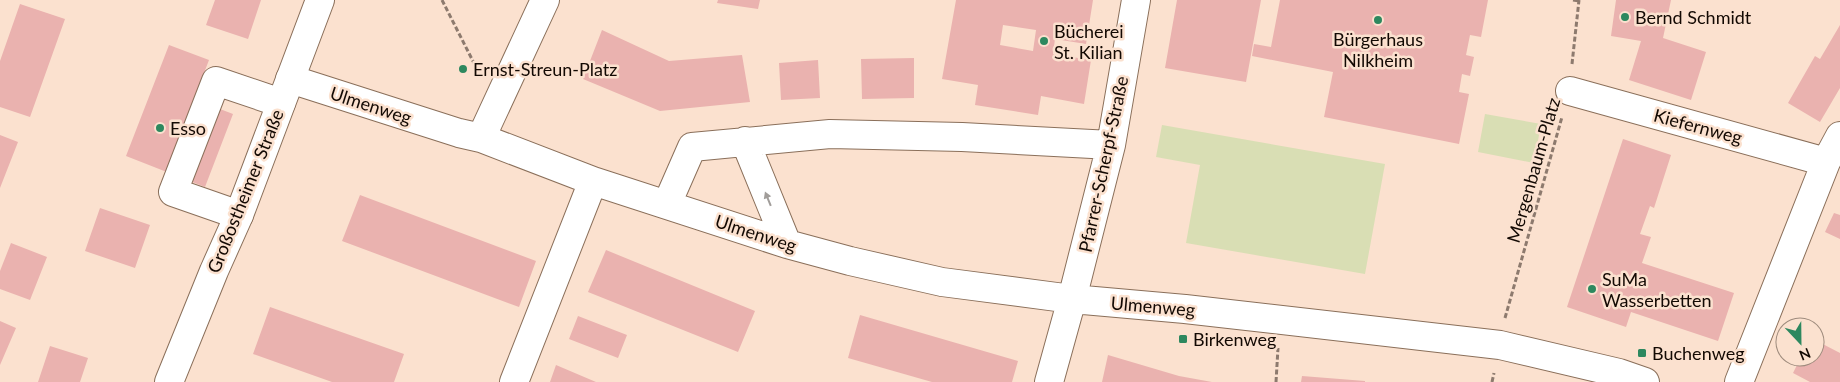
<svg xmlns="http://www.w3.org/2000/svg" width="1840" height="382" font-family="Lato,sans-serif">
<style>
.green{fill:#d9deb4}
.building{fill:#eab2af;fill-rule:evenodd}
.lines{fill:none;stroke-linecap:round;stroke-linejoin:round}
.minor-casing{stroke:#8a6f5a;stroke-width:30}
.major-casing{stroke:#8a6f5a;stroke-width:30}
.path{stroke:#8d7a6e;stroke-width:3;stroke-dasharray:5 2.5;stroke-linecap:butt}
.minor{stroke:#fff;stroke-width:28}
.major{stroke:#fff;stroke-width:28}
.oneway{fill:#a19d9a}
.poi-dot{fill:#2d885f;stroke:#fbe1cf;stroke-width:2}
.labels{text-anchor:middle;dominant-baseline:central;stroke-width:5;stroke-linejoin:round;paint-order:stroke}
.poi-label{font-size:18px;fill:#130903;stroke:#fbe1cf;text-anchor:start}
.street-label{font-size:18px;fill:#130903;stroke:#fbe1cf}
</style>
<rect width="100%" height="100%" fill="#fbe1cf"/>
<path class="green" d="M1485,114l56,10 -7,39 -56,-11z
M1162,125l223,39 -20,110 -179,-31 14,-78 -44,-8z"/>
<path class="building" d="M215,0h46l-13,39 -42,-14z
M718,0h42l-2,9 -41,-6z
M956,0h137l-7,44 -31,-5 -2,15 38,6 -7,44 -43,-8 -3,19 -63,-10 3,-20 -36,-6zM1003,25l33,5 -3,21 -33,-6z
M1177,0h84l-15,82 -81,-14z
M1280,0h208l-7,37 -11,-2 -4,20 8,2 -4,19 -8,-2 -3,18 10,2 -10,50 -135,-27 9,-45 -81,-16 2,-12 17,3z
M1616,0h55l-8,38 43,14 -15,48 -62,-20 12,-39 -30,-5z
M20,4l45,15 -35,98 -30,-10v-46z
M1840,25v63l-20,34 -32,-19 27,-47 5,3z
M602,30l67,31 73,-6 8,47 -90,9 -77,-32z
M169,45l40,15 -15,39 39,15 -28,73 -79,-31z
M914,58v40l-52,1 -1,-40z
M818,60l2,38 -39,2 -2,-37z
M0,135l18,7 -18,46z
M1623,139l48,16 -17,53 -4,-2 -10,28 11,3 -9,26 92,30 -16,48 -87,-29 -5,15 -59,-20z
M360,195l176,66 -17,46 -177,-66z
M100,208l50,17 -15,43 -50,-17z
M1834,213l6,2v24l-15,-7z
M11,243l36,14 -17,43 -30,-11v-18z
M606,250l149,61 -17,41 -150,-60z
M270,307l134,47 -10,28h-62l-79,-28z
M860,315l158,46 -6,21h-80l-84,-24z
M578,316l49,19 -9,23 -49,-19z
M0,321l16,7 -16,37z
M1815,340l25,13v29h-30l-17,-9 8,-16h14z
M50,346l38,12 -8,24h-42z
M1108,355l71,21 33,6h-110z
M556,365l40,17h-46z
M1302,376l63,5v1h-64z"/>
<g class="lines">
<defs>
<path id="minor" d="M290,79l169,54 22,5 112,43 194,63 63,17 92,21 130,17 113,10 315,36 119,28 26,9
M1570,91l256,71
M481,138l64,-138
M745,141l42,103
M667,204l25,-57 138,-13 132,3 149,8
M239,215l-66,-23 43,-111 65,22
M514,382l79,-201
M1049,382l23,-83 39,-154 25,-145
M1739,382l87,-220 14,-26"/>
<path id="major" d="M169,382l45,-111 25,-56 81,-215"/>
</defs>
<use href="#minor" class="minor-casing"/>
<use href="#major" class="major-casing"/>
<path class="path" d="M442,0l38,75
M1573,0l6,1
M1572,64l7,-64
M1505,318l57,-201
M1276,382l2,-34
M1492,382l2,-9"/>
<use href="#minor" class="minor"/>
<use href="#major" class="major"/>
</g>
<defs><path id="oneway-solid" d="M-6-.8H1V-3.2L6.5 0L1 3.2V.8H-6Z" transform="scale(1.25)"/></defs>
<use class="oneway" href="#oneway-solid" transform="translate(768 199) rotate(-112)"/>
<g class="poi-dot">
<circle cx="1625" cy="17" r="5"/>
<circle cx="1378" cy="20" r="5"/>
<circle cx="1044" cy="41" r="5"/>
<circle cx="463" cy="69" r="5"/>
<circle cx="160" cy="128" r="5"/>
<circle cx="1592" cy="289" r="5"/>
<rect x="1178" y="334" width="10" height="10" rx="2.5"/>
<rect x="1637" y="348" width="10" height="10" rx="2.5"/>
</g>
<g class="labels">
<g class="poi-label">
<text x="1635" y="17">Bernd Schmidt</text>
<text x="1054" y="31">Bücherei<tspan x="1054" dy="21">St. Kilian</tspan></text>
<text x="1378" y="39" text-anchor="middle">Bürgerhaus<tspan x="1378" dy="21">Nilkheim</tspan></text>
<text x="473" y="69">Ernst-Streun-Platz</text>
<text x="170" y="128">Esso</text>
<text x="1602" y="279">SuMa<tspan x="1602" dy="21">Wasserbetten</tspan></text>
<text x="1193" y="339">Birkenweg</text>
<text x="1652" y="353">Buchenweg</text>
</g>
<g class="street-label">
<text transform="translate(371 105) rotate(18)">Ulmenweg</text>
<text transform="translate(1698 126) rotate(15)">Kiefernweg</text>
<text transform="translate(1103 164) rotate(-78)">Pfarrer-Scherpf-Straße</text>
<text transform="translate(1533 170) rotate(-74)">Mergenbaum-Platz</text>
<text transform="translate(245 191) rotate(-68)">Großostheimer Straße</text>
<text transform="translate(756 233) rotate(18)">Ulmenweg</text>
<text transform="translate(1153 306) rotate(5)">Ulmenweg</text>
</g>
</g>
<g transform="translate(1800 342) rotate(158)"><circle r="24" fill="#fbe1cf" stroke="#9e8b7d"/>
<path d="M0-4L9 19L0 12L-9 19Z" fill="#2d885f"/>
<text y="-8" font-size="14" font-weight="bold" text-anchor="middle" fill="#130903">N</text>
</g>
</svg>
